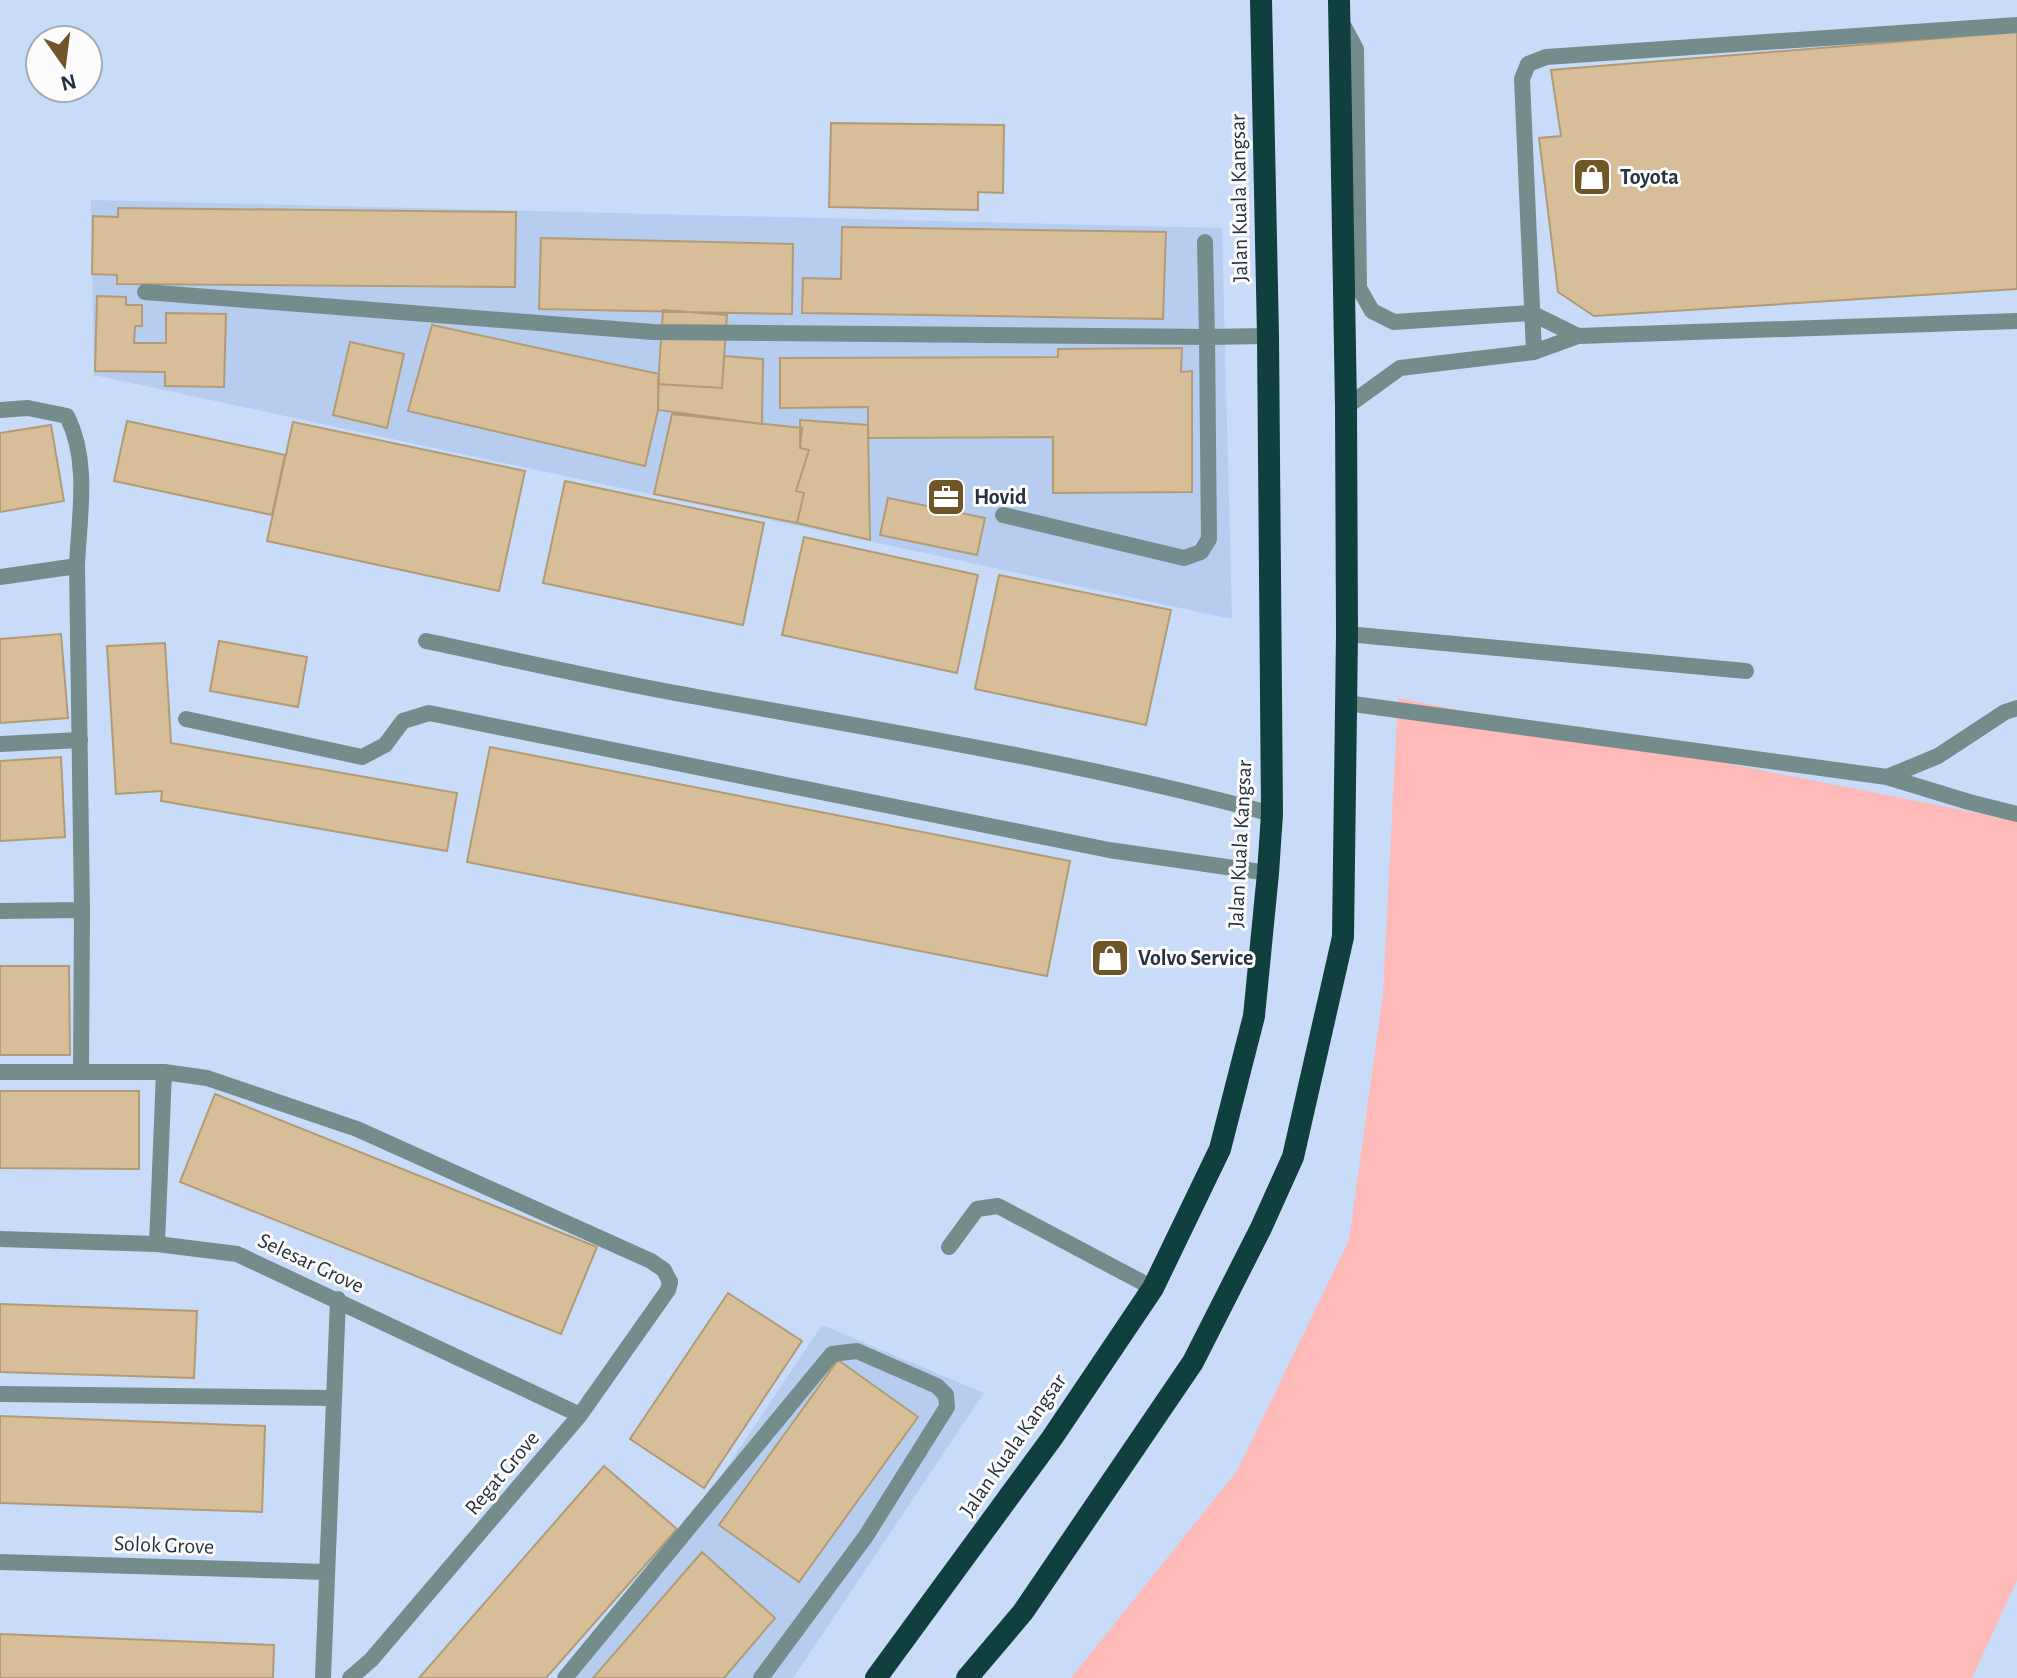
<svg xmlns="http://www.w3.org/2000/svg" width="2017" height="1678" font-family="'Alegreya Sans',sans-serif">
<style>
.built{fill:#b6cdef}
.green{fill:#feb9b9}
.building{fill:#d7be98;stroke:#b29a74;stroke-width:2}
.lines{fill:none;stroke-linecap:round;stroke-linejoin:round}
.service{stroke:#758c8c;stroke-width:16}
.minor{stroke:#758c8c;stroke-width:16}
.trunk{stroke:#103f40;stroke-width:22}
.labels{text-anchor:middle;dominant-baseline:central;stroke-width:6;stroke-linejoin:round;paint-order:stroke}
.poi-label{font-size:22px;font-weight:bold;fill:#27313f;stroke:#fcfcfc;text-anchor:start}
.street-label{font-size:22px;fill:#27313f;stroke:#fcfcfc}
</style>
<rect width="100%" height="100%" fill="#c8dcfa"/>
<path class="built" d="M91,200l1131,28 10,391 -1138,-244z
M822,1325l162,68 -191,285h-230l124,-151z"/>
<path class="green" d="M1398,698l619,123v759l-45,98h-901l166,-207 112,-231 34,-246z"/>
<path class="building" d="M2017,32v257l-423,27 -36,-24 -19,-154 22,-2 -10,-66z
M831,123l173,2 -1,68 -25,-1v18l-149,-3z
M118,208l398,4 -1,75 -398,-3v-9l-25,-1 1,-58 25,1z
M842,227l324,5 -3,87 -361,-6 1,-35 38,1z
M541,238l252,6 -1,70 -253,-5z
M97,296l29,1v8h16v21h-7l-1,17h32v-30l60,1 -2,73 -59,-1v-14l-70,-1z
M663,310l64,5 -5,73 -64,-4z
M432,325l227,49 -1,36 -13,56 -237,-55z
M350,342l54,12 -17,74 -54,-13z
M1182,348l-1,24 11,-1v121l-139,1v-56l-185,1v-31l-88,1v-50l278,-1v-8z
M724,356l39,3 -1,65 -104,-14v-26l64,4z
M672,414l130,14 -2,20 9,2 -13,41 8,2 -7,30 -143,-29z
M800,420l68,5 2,115 -73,-17 7,-30 -8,-2 13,-41 -9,-2z
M127,421l158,34 -13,60 -158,-34z
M293,422l232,49 -26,120 -232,-50z
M51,425l13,76 -64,11v-79z
M565,481l199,42 -21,102 -200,-42z
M888,498l97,20 -8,37 -97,-20z
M804,537l174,38 -21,98 -175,-38z
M999,575l172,35 -25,115 -171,-36z
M61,634l7,84 -68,5v-84z
M219,641l88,16 -9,50 -88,-16z
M165,643l6,100 286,50 -10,58 -286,-50 1,-10 -46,3 -9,-148z
M490,747l580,114 -23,115 -580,-114z
M61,757l4,80 -65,4v-80z
M0,966h69l1,89h-70z
M0,1091h139v78l-139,-1z
M215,1094l382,153 -36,87 -381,-152z
M728,1293l74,48 -98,147 -74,-49z
M0,1304l197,7 -3,67 -194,-6z
M838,1360l80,57 -119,165 -80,-57z
M0,1416l265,10 -3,86 -262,-9z
M604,1466l73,63 -131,149h-127z
M702,1552l73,66 -51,60h-131z
M0,1634l274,11 -1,33h-273z"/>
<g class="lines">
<path class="service" d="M1341,21l15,28 3,239 13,23 22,11 137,-9 47,23
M145,292l508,40 554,5 -2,-95
M1534,352l-12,-273 6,-15 18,-7 471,-32
M1346,407l54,-39 134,-16 44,-16 439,-15
M0,410l28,-2 39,8c23,46 12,100 10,150
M1003,515l181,43 17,-6 8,-13 -2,-202 61,-1
M1347,634l399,37
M426,641c81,17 162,36 244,51 201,37 404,68 602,122
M1346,703l541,74 82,25 48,12
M186,719l176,38 23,-12 18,-24 26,-8 680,137 159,23
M0,744l80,-4
M1887,777l51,-21 67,-44 12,-4
M0,1072h164l43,6 150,51 294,132 13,9 6,12
M949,1247l28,-38 21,-3 155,82
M0,1394l334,4
M565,1678l267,-324 25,-3 80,35 9,9 1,12 -81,129 -105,142"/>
<path class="minor" d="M0,577l77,-11 5,344 -1,161
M0,911l82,-1
M0,1239l157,5 80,10 343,161
M157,1244l7,-172
M0,1562l326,10
M323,1678l15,-379
M350,1678l21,-18 209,-245 88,-125 2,-8"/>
<path class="trunk" d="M876,1678l176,-240 101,-150 67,-139 34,-133 14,-143 4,-59 -4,-478 -7,-336
M967,1678l56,-66 170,-250 68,-134 32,-71 50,-220 4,-303 -1,-227 -7,-407"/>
</g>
<defs>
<symbol id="shop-square" viewBox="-11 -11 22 22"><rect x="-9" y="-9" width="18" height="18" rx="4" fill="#705527" stroke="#fcfcfc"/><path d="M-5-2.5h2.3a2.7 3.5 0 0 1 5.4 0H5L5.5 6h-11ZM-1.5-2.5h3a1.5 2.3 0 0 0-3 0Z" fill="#fff"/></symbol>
<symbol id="office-square" viewBox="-11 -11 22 22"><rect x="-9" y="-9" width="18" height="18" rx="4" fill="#705527" stroke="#fcfcfc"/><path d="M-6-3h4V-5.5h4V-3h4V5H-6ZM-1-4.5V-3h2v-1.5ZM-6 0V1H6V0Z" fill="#fff"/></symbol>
</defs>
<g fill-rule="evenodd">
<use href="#shop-square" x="1570" y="155" width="44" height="44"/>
<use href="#office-square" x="924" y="475" width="44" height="44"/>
<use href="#shop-square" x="1088" y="936" width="44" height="44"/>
</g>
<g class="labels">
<g class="poi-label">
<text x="1620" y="177">Toyota</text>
<text x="974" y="497">Hovid</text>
<text x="1138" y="958">Volvo Service</text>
</g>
<g class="street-label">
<text transform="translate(1239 198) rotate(-91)">Jalan Kuala Kangsar</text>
<text transform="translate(1240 844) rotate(-87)">Jalan Kuala Kangsar</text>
<text transform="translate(311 1263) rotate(25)">Selesar Grove</text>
<text transform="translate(1013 1445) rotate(-55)">Jalan Kuala Kangsar</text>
<text transform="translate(502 1473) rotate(-50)">Regat Grove</text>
<text transform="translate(164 1545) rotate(2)">Solok Grove</text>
</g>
</g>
<g transform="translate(64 64) rotate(166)"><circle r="38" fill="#fcfcfc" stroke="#a7abb0" stroke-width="2"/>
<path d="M0-6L14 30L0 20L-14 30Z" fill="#705527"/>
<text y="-12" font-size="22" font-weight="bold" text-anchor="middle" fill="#27313f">N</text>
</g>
</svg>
